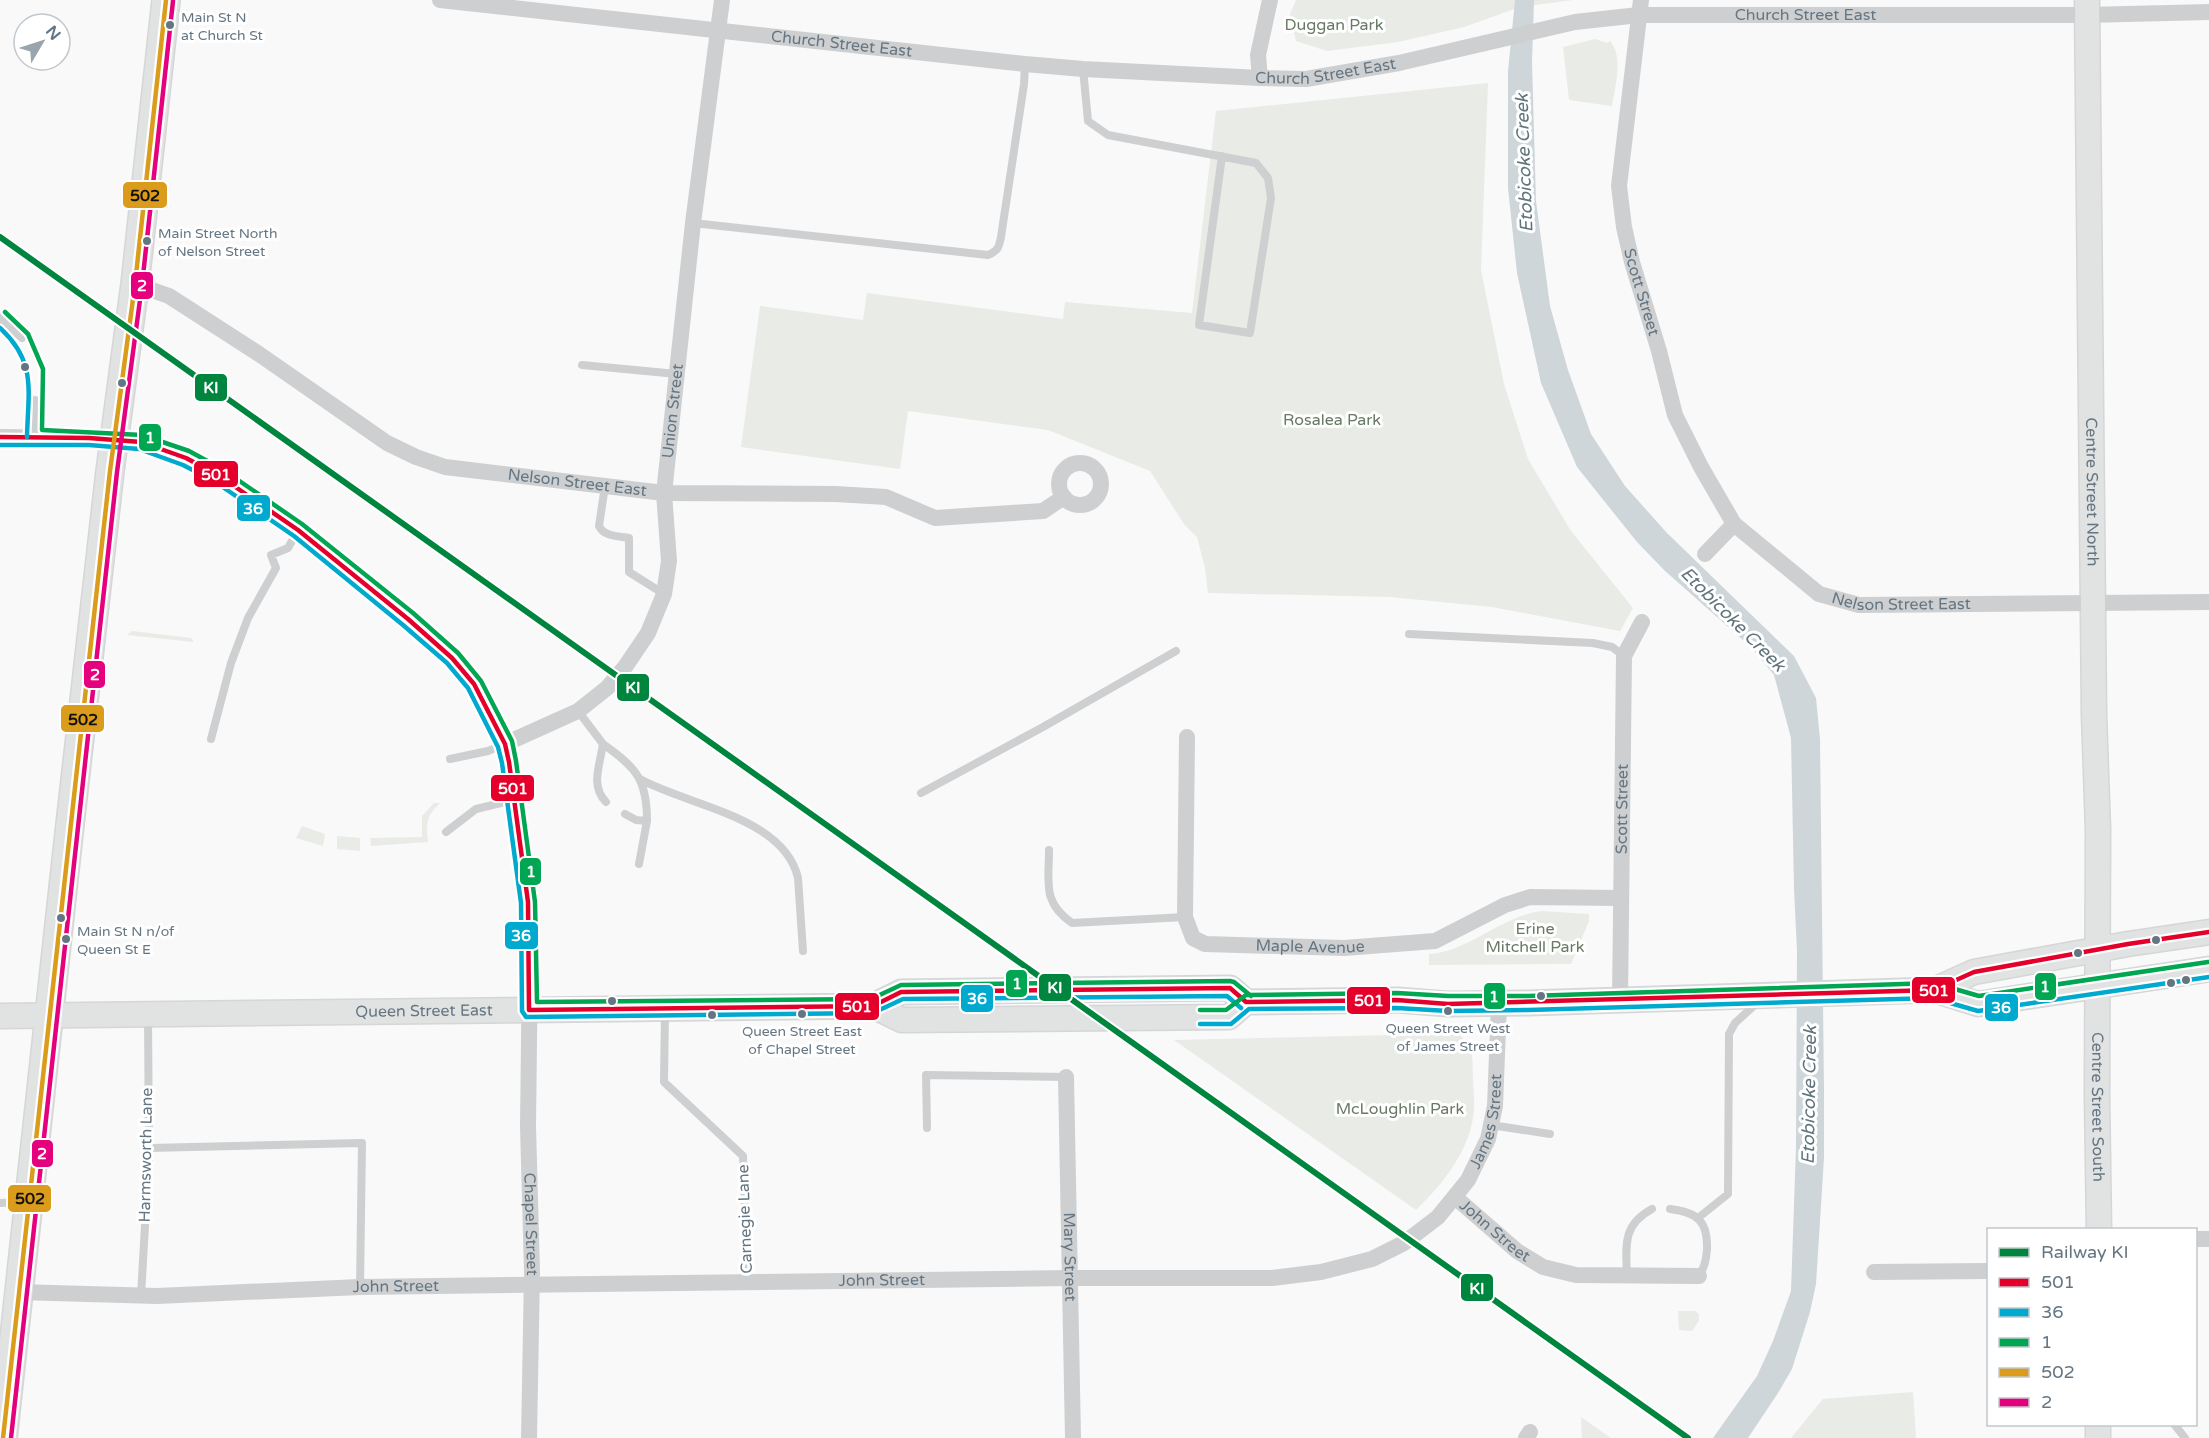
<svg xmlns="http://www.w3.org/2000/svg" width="2209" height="1438" font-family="'Varela Round',sans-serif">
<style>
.green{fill:#e8ebe6}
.water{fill:#ced6d9}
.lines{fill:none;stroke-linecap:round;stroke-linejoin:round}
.secondary-casing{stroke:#d5d6d7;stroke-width:27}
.primary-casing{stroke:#d5d6d7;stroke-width:30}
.lane{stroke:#cecfd0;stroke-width:8}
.street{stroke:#cecfd0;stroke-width:16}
.secondary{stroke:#e1e2e2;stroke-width:24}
.primary{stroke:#e1e2e2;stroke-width:27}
.bus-1-casing{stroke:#fff;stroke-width:9}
.bus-2-casing{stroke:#fff;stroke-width:9}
.bus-3-casing{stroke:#fff;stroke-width:9}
.bus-4-casing{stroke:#fff;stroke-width:9}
.bus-5-casing{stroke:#fff;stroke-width:9}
.bus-1{stroke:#e4002b;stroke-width:4.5}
.bus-2{stroke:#00a9ce;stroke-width:4.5}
.bus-3{stroke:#00a651;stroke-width:4.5}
.bus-4{stroke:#da9c1a;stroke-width:4.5}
.bus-5{stroke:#e5007d;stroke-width:4.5}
.rail-1-casing{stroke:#fff;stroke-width:10}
.rail-1{stroke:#00853f;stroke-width:6}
.bus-dot{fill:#657683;stroke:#fff;stroke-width:2}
.labels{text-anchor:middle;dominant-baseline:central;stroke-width:6;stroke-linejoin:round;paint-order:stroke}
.bus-label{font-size:14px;fill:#657683;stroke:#fff;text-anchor:start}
.street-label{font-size:16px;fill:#657683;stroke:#fff}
.park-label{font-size:16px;fill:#687a64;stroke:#fff}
.water-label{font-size:18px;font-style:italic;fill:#60757c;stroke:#fff}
.line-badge{stroke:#fff;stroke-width:2}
.badge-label{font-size:16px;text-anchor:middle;font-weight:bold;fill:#fff}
.pale-badge-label{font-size:16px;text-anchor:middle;font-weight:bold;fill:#111}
</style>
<rect width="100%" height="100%" fill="#f9f9f9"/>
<path class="green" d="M1296,0h277l-53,7 -56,20 -66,15 -71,9 -31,-10 -6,-27z
M1595,39l12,4 3,-2c14,16 5,45 2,65l-43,-6 -6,-53z
M1488,83l-7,187 23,114 24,75 43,72 62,77 -13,23 -128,-24 -102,-10 -182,-4 -3,-25 -8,-31 -13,-13 -34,-53 -102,-41 -140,-19 -8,58 -159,-22 19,-141 103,14 4,-27 196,26 2,-17 127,11 24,-202z
M132,631l59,7 3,4 -67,-7z
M434,803h6c-14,13 -14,21 -12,39l-57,4 -1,-8 52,-1v-21z
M302,826l23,8 -2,12 -27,-8z
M337,836l23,2v13l-23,-2z
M1541,911l48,3v7l-18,43 -142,1v-11c39,-2 70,-37 112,-43z
M1394,1035h66c15,17 12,21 13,43 0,10 2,22 1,32 -3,39 -31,74 -58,100l-242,-170z
M1678,1311h17l4,3v7l-7,10 -13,-1z
M1913,1392l3,46h-125l32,-39z
M1581,1417l30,21h-29z"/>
<path class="water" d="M1515,0h19l-2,62 4,139 14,105 18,64 23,64 34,52 42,47 127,123 22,42 4,41 4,350v69l-8,126 -6,28 -18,57 -14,24 -30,45h-35l44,-62 16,-35 18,-50 5,-144 1,-196 -3,-62 -3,-151 -17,-63 -22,-27 -88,-78 -27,-28 -60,-75 -36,-84 -24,-110 -9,-85v-117z"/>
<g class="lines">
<defs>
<g id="secondary">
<path id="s11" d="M2087,0l7,715 4,115 -1,266 2,134"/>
<path d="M1934,990l40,-18 154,-28 81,-12"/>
<path d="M873,1006l29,14 327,-3 17,-15 151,-2 51,4 80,-1 406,-13 44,14 231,-35"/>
<path id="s12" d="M0,1016l873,-10 28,-14 329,-4 16,14"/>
<path d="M2098,1424v14"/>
</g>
<path id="primary" d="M3,1438l65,-596 42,-371 25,-187 31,-284"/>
</defs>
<use href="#secondary" class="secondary-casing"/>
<use href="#primary" class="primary-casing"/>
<path class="lane" d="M1083,69l5,52 20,14 148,28 12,15 3,20 -21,135 -51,-8 23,-169
M693,223l295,32c10,-4 11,-8 13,-18l23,-153 1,-20
M0,318l22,20
M582,365l95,9
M34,437l1,-37
M605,486l-6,40c5,11 20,10 30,12v34l35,22
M1409,634l184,9 19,4 12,9
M578,711l25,33c-3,21 -13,42 3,58
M211,739l20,-76 17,-45 28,-50 -5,-13 17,-7 10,-18
M603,744c34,24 44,36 44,77l-11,-1 -11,-6
M450,759l38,-8 17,-7
M640,779c49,27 144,38 158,99l5,73
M921,793l122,-66 133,-76
M446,832l30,-23 38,-9
M1049,850c0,33 -7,52 23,73l113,-6
M639,864l8,-43
M665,1012l-1,70 79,74 5,127
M1491,1125l59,9
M927,1128l-1,-53 140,2
M149,1148l213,-5 -2,144
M0,1203l24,-1
M1670,1209c27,3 38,12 37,40 -1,11 -2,17 -8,27
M1698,1218l30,-24 1,-160 6,-11 24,-22
M1627,1276c-1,-30 -5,-51 25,-67
M141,1296l8,-141 -1,-138
M2174,1424l11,14"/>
<g class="street">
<path id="s1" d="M440,0l585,64 58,5 177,9 46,1 93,-16 176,-41 64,-7h448l122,-3"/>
<path id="s2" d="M1641,0l-22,186 5,41 8,35 27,89 16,64 26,52 33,57 85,70 40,11 350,-3"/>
<path d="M1260,78l-2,-23 12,-55"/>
<path id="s3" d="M135,284l34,12 90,58 128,89 29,14 29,10 219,26 171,1 51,3 49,21 108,-7 21,-14"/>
<path id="s4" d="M0,437l89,1 52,4 45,16 32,17 80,55 110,89 44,39 22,26 31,60 23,158 2,56 -2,168 4,146 -3,166"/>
<circle cx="1080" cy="484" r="21"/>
<path d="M1705,554l29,-30"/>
<path id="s5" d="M1187,737l-2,180 8,21 12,6 139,4 91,-7 70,-36 25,-8 91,1"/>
<path id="s6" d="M505,744l73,-33 29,-23 18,-21 23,-34 16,-39 5,-33 -5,-68 29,-270 29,-223"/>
<path id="s7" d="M1620,1001l4,-345 18,-34"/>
<path id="s8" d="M1066,1077l7,361"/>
<path id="s9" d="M1456,1198l61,53 26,16 33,8 123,1"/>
<path d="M2196,1239h13"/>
<path d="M1874,1272l114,-1"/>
<path id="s10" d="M18,1292l139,4 203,-9 710,-9h202l49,-6 51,-13 32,-16 34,-26 30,-37 20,-41 7,-33 4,-103"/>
<path d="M1526,1438l4,-6"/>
</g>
<use href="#secondary" class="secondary"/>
<use href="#primary" class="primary"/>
<defs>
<path id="bus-1" d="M0,437l89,1 52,4 45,16 32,17 80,55 110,89 44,39 22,26 31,60 4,18 19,140 1,108
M529,1010l344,-4 28,-14 329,-4 16,14 151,-2 51,4 486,-14 40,-18 154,-28 81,-12"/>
<path id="bus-2" d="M0,328c37,34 28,63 27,109
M0,445h89l50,4 44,16 31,16 80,55 109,89 44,38 21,25 30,59 4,16 19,140 1,108 4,6 347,-4 30,-14 324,-3 14,12
M1200,1024h31l18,-15 148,-1 51,3 80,-1 405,-12 45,13 231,-34"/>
<path id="bus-3" d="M5,312l23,22 15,35 -1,61 100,5 47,16 33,18 80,55 111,89 45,40 23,28 31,60 4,20 19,141 2,100 334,-3 30,-14 329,-4 4,1 17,14
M1200,1010h26l20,-15 151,-2 51,3h80l406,-13 45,13 229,-34"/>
<path id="bus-4" d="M3,1438l107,-967 25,-187 31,-284"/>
<path id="bus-5" d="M11,1438l106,-966 25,-187 31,-284"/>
</defs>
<use href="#bus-1" class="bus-1-casing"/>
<use href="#bus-2" class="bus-2-casing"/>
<use href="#bus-3" class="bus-3-casing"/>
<use href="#bus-4" class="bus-4-casing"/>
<use href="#bus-5" class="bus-5-casing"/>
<use href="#bus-1" class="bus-1"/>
<use href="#bus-2" class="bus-2"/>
<use href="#bus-3" class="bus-3"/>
<use href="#bus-4" class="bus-4"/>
<use href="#bus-5" class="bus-5"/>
<defs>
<path id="rail-1" d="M0,237l1688,1201"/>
</defs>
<use href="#rail-1" class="rail-1-casing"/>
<use href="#rail-1" class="rail-1"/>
</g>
<g class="bus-dot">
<circle cx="170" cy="25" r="5"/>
<circle cx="147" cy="241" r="5"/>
<circle cx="25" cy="367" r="5"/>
<circle cx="122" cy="383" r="5"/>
<circle cx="61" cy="918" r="5"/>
<circle cx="66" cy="939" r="5"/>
<circle cx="2156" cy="940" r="5"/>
<circle cx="2078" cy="953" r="5"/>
<circle cx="2186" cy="980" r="5"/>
<circle cx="2171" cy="983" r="5"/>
<circle cx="1541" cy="996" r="5"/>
<circle cx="612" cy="1001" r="5"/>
<circle cx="1448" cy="1011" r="5"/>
<circle cx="802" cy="1014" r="5"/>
<circle cx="712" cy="1015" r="5"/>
</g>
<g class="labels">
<g class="bus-label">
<text x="181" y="17">Main St N<tspan x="181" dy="18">at Church St</tspan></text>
<text x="158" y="233">Main Street North<tspan x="158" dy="18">of Nelson Street</tspan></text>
<text x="77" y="931">Main St N n/of<tspan x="77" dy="18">Queen St E</tspan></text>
<text x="1448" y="1028" text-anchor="middle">Queen Street West<tspan x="1448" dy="18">of James Street</tspan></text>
<text x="802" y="1031" text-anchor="middle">Queen Street East<tspan x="802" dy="18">of Chapel Street</tspan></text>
</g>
<g class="street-label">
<text stroke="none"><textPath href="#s1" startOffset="1376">Church Street East</textPath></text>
<text stroke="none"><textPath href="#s1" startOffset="404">Church Street East</textPath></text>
<text stroke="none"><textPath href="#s1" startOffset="890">Church Street East</textPath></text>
<text stroke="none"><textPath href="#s2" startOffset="296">Scott Street</textPath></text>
<text stroke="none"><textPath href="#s6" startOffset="412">Union Street</textPath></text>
<text stroke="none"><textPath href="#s3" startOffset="495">Nelson Street East</textPath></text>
<text stroke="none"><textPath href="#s11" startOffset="492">Centre Street North</textPath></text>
<text stroke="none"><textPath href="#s2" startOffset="741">Nelson Street East</textPath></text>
<text stroke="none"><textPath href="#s7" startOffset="192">Scott Street</textPath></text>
<text stroke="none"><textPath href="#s5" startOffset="321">Maple Avenue</textPath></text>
<text stroke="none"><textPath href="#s12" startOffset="424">Queen Street East</textPath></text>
<text stroke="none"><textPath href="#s11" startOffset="1107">Centre Street South</textPath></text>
<text stroke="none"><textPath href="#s10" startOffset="1545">James Street</textPath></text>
<text transform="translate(146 1155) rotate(-89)">Harmsworth Lane</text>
<text transform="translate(745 1219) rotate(-92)">Carnegie Lane</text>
<text stroke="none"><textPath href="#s4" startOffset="1106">Chapel Street</textPath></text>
<text stroke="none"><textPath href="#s9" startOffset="51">John Street</textPath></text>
<text stroke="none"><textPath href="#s8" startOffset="180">Mary Street</textPath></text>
<text stroke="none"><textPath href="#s10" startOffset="864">John Street</textPath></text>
<text stroke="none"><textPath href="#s10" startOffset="378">John Street</textPath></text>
</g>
<g class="park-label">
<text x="1334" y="25">Duggan Park</text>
<text x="1332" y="420">Rosalea Park</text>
<text x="1535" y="929">Erine<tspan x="1535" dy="18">Mitchell Park</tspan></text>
<text x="1400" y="1109">McLoughlin Park</text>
</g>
<g class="water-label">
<text transform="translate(1524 163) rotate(-92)">Etobicoke Creek</text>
<text transform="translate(1733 619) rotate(45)">Etobicoke Creek</text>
<text transform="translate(1809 1095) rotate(-89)">Etobicoke Creek</text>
</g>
</g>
<g class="line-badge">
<rect x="122" y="181" width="46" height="28" rx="6" fill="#da9c1a"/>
<rect x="130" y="271" width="24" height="29" rx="6" fill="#e5007d"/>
<rect x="194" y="373" width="34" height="29" rx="6" fill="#00853f"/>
<rect x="138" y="423" width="24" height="29" rx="6" fill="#00a651"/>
<rect x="193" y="460" width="46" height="28" rx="6" fill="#e4002b"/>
<rect x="236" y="494" width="35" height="28" rx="6" fill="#00a9ce"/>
<rect x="83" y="660" width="23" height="29" rx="6" fill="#e5007d"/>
<rect x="616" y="673" width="34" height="29" rx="6" fill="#00853f"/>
<rect x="60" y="704" width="45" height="29" rx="6" fill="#da9c1a"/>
<rect x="490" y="774" width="45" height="28" rx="6" fill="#e4002b"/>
<rect x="519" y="857" width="23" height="29" rx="6" fill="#00a651"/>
<rect x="504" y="921" width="35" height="29" rx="6" fill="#00a9ce"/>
<rect x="1005" y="969" width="23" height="29" rx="6" fill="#00a651"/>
<rect x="2034" y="972" width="23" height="29" rx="6" fill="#00a651"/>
<rect x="1038" y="973" width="34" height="29" rx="6" fill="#00853f"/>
<rect x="1911" y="976" width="45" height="28" rx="6" fill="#e4002b"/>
<rect x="1483" y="982" width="23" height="28" rx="6" fill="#00a651"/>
<rect x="960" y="984" width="34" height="29" rx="6" fill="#00a9ce"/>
<rect x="1346" y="986" width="45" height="29" rx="6" fill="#e4002b"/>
<rect x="834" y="992" width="46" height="29" rx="6" fill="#e4002b"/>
<rect x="1984" y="993" width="35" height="29" rx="6" fill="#00a9ce"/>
<rect x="31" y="1139" width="23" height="29" rx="6" fill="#e5007d"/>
<rect x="7" y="1184" width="45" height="29" rx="6" fill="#da9c1a"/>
<rect x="1460" y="1273" width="34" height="29" rx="6" fill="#00853f"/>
</g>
<g class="badge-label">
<text x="142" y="291">2</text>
<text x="211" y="393">KI</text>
<text x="150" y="443">1</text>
<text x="216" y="480">501</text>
<text x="253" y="514">36</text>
<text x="95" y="680">2</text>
<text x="633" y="693">KI</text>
<text x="513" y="794">501</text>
<text x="531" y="877">1</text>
<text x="521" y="941">36</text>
<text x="1017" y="989">1</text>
<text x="2045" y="992">1</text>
<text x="1055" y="993">KI</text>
<text x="1934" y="996">501</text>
<text x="1494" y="1002">1</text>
<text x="977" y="1004">36</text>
<text x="1369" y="1006">501</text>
<text x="857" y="1012">501</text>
<text x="2001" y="1013">36</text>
<text x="42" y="1159">2</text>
<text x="1477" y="1294">KI</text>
</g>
<g class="pale-badge-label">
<text x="145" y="201">502</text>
<text x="83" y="725">502</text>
<text x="30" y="1204">502</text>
</g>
<rect x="1987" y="1228" width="210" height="198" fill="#ffffff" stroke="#c1c8cd" stroke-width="1.5"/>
<rect x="1999" y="1248" width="30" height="9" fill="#00853f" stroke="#c1c8cd" stroke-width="1.5"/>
<text x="2041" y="1258" font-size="18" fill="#657683">Railway KI</text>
<rect x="1999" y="1278" width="30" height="9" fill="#e4002b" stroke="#c1c8cd" stroke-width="1.5"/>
<text x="2041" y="1288" font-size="18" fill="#657683">501</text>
<rect x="1999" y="1308" width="30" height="9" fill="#00a9ce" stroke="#c1c8cd" stroke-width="1.5"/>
<text x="2041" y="1318" font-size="18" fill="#657683">36</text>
<rect x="1999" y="1338" width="30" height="9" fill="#00a651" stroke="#c1c8cd" stroke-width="1.5"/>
<text x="2041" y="1348" font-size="18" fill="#657683">1</text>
<rect x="1999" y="1368" width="30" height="9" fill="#da9c1a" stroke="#c1c8cd" stroke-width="1.5"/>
<text x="2041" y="1378" font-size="18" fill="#657683">502</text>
<rect x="1999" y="1398" width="30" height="9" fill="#e5007d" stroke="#c1c8cd" stroke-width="1.5"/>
<text x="2041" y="1408" font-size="18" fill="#657683">2</text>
<g transform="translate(42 42) rotate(51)"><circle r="28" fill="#ffffff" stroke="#c1c8cd" stroke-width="1.5"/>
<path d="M0-4.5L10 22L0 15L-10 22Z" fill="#99a4ac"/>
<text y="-9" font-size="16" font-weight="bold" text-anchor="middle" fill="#657683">N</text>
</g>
</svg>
